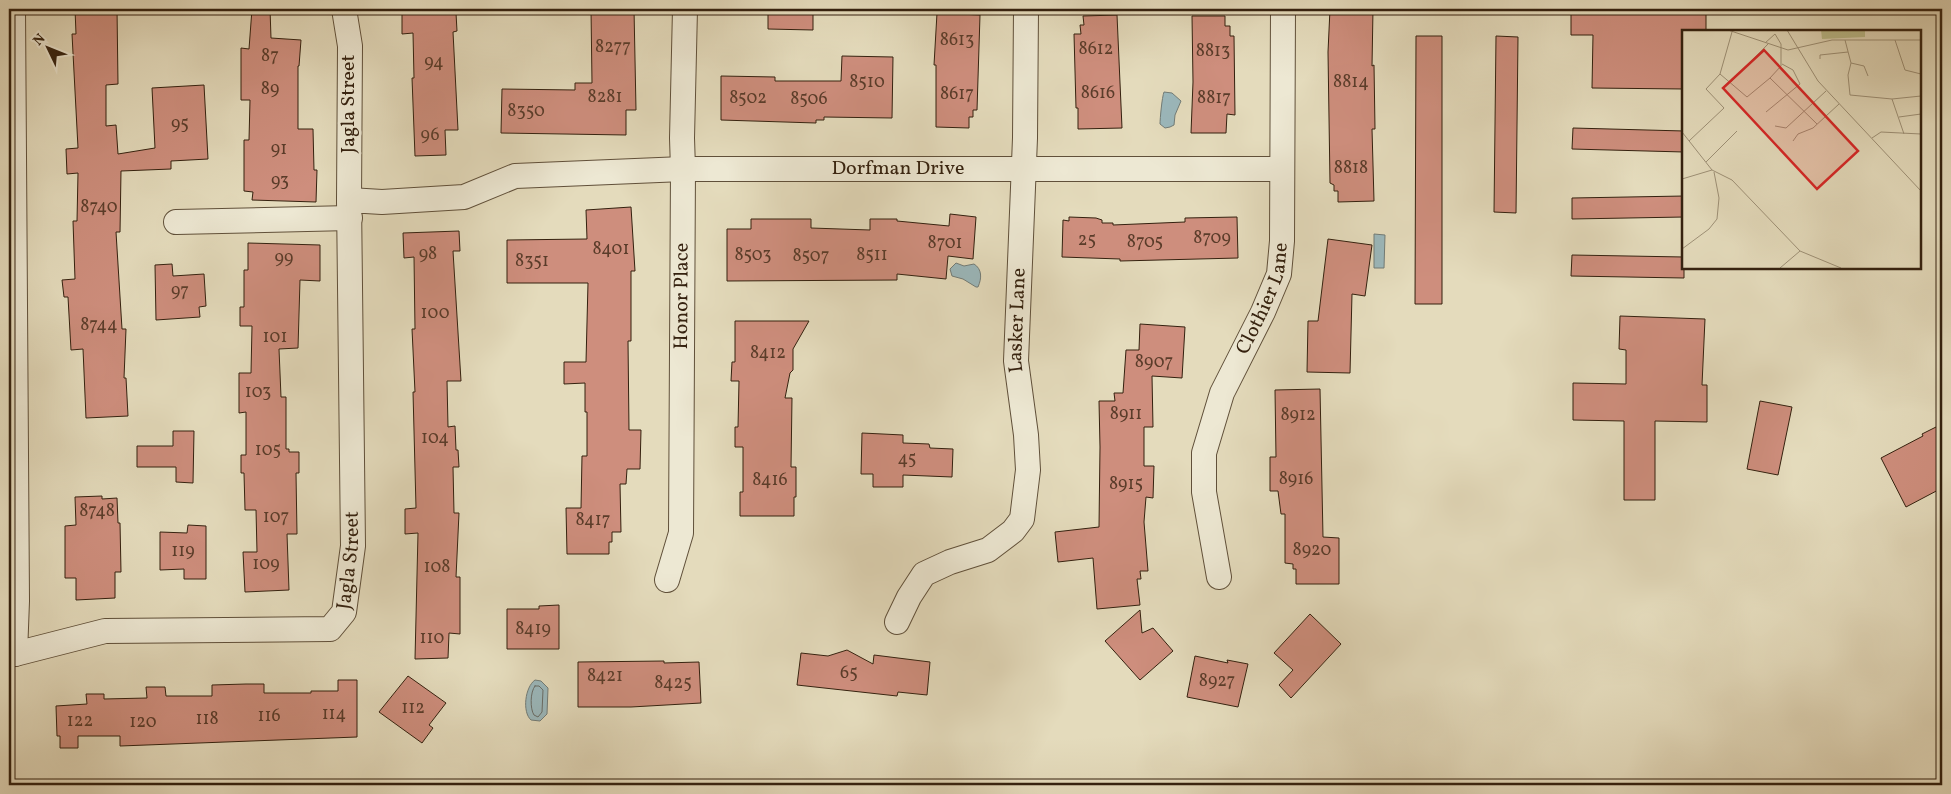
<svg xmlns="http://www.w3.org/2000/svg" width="1951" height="794" font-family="Vollkorn,serif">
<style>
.water{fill:#9bb8bc;stroke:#727c77}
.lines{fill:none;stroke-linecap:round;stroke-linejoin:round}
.shore{stroke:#686c66;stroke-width:1}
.building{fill:#ce8e7d;stroke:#34210f}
.minor-casing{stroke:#60503a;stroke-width:26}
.minor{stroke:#ede8d3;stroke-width:24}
.labels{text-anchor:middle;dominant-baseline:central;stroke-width:5;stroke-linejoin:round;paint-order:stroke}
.number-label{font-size:18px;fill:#5a3c2a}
.street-label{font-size:20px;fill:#34210f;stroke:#ede8d3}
.inset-road{fill:none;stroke:#9e9177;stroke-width:1}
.view{fill:#d62828;fill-opacity:0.15;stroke:#d62828;stroke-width:2.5}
.inset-edge{fill:none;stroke:#34210f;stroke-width:2.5}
</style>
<rect width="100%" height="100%" fill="#e4dbbc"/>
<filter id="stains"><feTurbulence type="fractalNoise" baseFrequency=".004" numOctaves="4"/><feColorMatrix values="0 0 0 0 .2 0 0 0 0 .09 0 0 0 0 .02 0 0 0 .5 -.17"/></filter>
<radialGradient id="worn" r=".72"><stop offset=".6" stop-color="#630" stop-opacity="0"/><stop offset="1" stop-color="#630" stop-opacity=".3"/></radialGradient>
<path class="water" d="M1164,92l8,1 9,8 -6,14 -1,10 -4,2 -5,1 -5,-4c0,-5 2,-27 4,-32z
M1374,234l11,1 -1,33h-10z
M956,263l8,3 10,-2c8,5 8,14 4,23h-2l-13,-8 -11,-3 -2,-7z
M535,680l6,1 7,7 -1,26 -7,7 -9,-1c-9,-8 -6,-33 4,-40z"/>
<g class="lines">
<path class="shore" d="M535,686h4l4,4 -1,22 -4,5 -4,-2c-4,-6 -4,-23 1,-29z"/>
</g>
<path class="building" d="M75,9h42l1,75 -12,1v41l10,-1 2,29 37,-6 -3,-60 52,-3 4,74 -37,2v8l-50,2 -1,61h-4l6,97h4l-2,49h2l2,38 -42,2 -3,-69 -12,1 -3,-53h-4l-2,-17 13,-1 -2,-58h4l1,-48 -11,1 -1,-25 12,-1 -6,-114h4z
M252,9h18l1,29 30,2 -2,26h-1v63h15l1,41h3l-1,32 -64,-2 1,-8 -9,-1v-51h5l1,-40h-9v-52l8,1z
M402,9h49l1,4h4l1,18 -4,1 5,98h-13l1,25 -31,1 -3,-78h2l-1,-45 -11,1z
M591,9h43l2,101h-10v25l-125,-2 1,-44 73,1v-7h17z
M768,9h45v21l-45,-1z
M1330,9h43l-1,57 2,-1 1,64h-3l2,72 -36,1v-11h-4v-6l-4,-2 -2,-131z
M1571,12l135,1v18h-22v58l-92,-1 1,-53h-22z
M937,13l43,2 -3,95h-4v7h-4v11l-33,-1v-62h-2z
M1117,15l5,113 -44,1v-21h-2l-2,-74h7l-1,-9h4l-1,-9z
M1192,16h33v10h5v10h4l1,79 -8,-1 -1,19h-35l2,-51z
M1416,36h26v268h-27z
M1496,36l22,1 -2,176 -22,-1z
M842,56l51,1 -1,61 -68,-1v3h-8v3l-95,-3v-44l54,1v4h66z
M1573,128l111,3v21l-112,-3z
M1684,196v21l-112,2v-21z
M631,207l4,64h-4v70h-3l1,89h12l-1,39h-13l-1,15h-6l1,48h-9v10h-3v12h-42l-1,-46h15l1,-52h5v-44h-2v-29l-21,1v-22h22l2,-79h-81v-43l80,-1 -1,-29z
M950,214l26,3 -3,42 -25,-3 -2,23 -49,-5v6l-170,1v-52h24v-10h60v9l59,2v-11h27v2l52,5z
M1069,217l27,1 6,2v3h11v2l72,-3v-4l52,-1 1,41 -118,3v-2l-58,-2 1,-37 6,1z
M459,231l1,20h-7l8,130h-14l1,46 7,-1 1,24h2l1,17h-6l1,46h5l-3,64h4v57l-11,-1 -1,25 -33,1 3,-126 -13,1v-25l11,-1 -3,-116h2l-3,-63h3l-1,-72 -10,1 -1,-25z
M1328,239l44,6 -7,51 -13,-2 -2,79 -43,-1 1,-51h10z
M248,243l72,2v36l-20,-1 -2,68 -19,1 2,48h5v52h3v3h10v21h-3l1,61h-10l2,56 -44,2 -2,-40h14l-1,-42h-11l-1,-37h-3v-18h5v-43l-7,1v-40h12l1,-47h-12v-19h4v-37h4z
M1572,255l112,2v21l-113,-2z
M172,264l1,12 31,-2 2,32 -7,1 1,10 -44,3 -1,-55z
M1620,316l85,3 -3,66h5v37l-52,-1v79h-31v-79l-51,-1v-37l53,1v-34l-7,-1z
M735,321h74l-16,28v21l-3,3 -5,25h7l-1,69h5v30h-2v19h-54v-24h3v-45h-8v-20h3l1,-46h-8l1,-19h3z
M1140,324l45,3 -3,51 -30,-2 1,51h-9v39h10l-1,32 -7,-1 -2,25 4,49h-8l1,8h-4l3,26 -43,4 -4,-51 -35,4 -3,-30 44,-5 1,-80 -1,-46h16l-1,-8h9l3,-43h13z
M1320,389l3,148 16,1v46h-43v-15h-3v-5l-8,-1v-49h-4l-3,-23h-8v-34h6l-1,-67z
M1760,401l32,6 -14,68 -31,-6z
M1942,424v64l-36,19 -25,-49 42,-22 -1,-2z
M173,431h21l-1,52 -17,-1v-15h-39v-21h36z
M862,433l41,2v8l26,1 1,4 23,1 -1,28 -49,-2v12h-30v-13h-12z
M102,496v3l15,-1 1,25h2l1,49h-6v26l-39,2v-22h-11v-52l11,-1 -1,-28z
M188,525l18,1v53h-22v-10l-24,1v-38l27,1z
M559,605v44h-52v-40h32v-3z
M1140,610l2,23 11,-5 20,23 -33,29 -35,-39z
M1310,614l31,30 -50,54 -12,-13 14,-15 -19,-17z
M847,650l26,14 1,-9 56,7 -3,33 -29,-3 -1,4 -100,-11 4,-32 27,3z
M1195,656l33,7 -1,-3 21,4 -10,43 -51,-10z
M664,661v2l35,-1 2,41 -70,4h-53v-45z
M408,676l38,27 -17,22 4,3 -11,15 -43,-31z
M338,680h19v57l-237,9v-10h-42v12h-18v-12h-3l-1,-30 31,-2 -1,-10h18v5l43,-1 -1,-11h19l1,9h46v-11l34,-1h18v9h47v-2h27z"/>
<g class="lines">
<defs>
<g id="minor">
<path d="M13,9l4,592 -2,53"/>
<path d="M344,9l6,37 -1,154"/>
<path d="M176,222l174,-4"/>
<path id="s1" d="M1219,577l-15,-85v-39l18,-60 41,-81 16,-38 3,-33 1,-232"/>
<path id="s2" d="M667,580l14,-47 2,-364 -1,-31 3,-129"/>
<path id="s3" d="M897,622l12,-25 15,-23 26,-12 38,-12 25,-19 9,-12 6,-49 -2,-35 -10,-74 9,-223 1,-129"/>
<path id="s4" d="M9,654h6l90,-23 225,-2 14,-17 9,-66 -4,-346 33,2 82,-5 51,-21 168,-7h599"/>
</g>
</defs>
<use href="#minor" class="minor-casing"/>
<use href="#minor" class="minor"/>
</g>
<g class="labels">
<g class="number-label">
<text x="957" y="40">8613</text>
<text x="613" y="47">8277</text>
<text x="1096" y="49">8612</text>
<text x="1213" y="51">8813</text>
<text x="270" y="56">87</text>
<text x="434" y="62">94</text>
<text x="867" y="82">8510</text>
<text x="1351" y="82">8814</text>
<text x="270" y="89">89</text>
<text x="1098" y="93">8616</text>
<text x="957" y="94">8617</text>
<text x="605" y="97">8281</text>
<text x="748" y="98">8502</text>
<text x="1214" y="98">8817</text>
<text x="809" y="99">8506</text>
<text x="526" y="111">8350</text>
<text x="180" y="124">95</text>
<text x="430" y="135">96</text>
<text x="279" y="149">91</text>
<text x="1351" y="168">8818</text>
<text x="280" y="181">93</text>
<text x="99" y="207">8740</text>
<text x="1212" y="238">8709</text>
<text x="1087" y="240">25</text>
<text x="1145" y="242">8705</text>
<text x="945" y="243">8701</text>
<text x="611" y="249">8401</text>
<text x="428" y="254">98</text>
<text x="753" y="255">8503</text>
<text x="872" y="255">8511</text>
<text x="811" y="256">8507</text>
<text x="284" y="258">99</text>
<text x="532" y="261">8351</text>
<text x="180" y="291">97</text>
<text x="435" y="313">100</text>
<text x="99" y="325">8744</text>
<text x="275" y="337">101</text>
<text x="768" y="353">8412</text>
<text x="1154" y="362">8907</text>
<text x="258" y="392">103</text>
<text x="1126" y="414">8911</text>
<text x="1298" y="415">8912</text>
<text x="435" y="438">104</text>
<text x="268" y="450">105</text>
<text x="907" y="459">45</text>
<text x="1296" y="479">8916</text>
<text x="770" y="480">8416</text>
<text x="1126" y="484">8915</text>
<text x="97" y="511">8748</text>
<text x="276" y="517">107</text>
<text x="593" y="520">8417</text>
<text x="1312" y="550">8920</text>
<text x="183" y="551">119</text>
<text x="266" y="564">109</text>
<text x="437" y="567">108</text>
<text x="533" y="629">8419</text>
<text x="432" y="638">110</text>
<text x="849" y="673">65</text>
<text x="605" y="676">8421</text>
<text x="1217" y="681">8927</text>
<text x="673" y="683">8425</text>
<text x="413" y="708">112</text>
<text x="334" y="714">114</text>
<text x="269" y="716">116</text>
<text x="207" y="719">118</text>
<text x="80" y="721">122</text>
<text x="143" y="722">120</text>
</g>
<g class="street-label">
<text transform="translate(349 104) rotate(-90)">Jagla Street</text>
<text stroke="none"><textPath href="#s4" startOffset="1312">Dorfman Drive</textPath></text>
<text stroke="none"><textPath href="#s2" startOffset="286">Honor Place</textPath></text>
<text stroke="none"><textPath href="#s1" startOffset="292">Clothier Lane</textPath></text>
<text stroke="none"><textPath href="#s3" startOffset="370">Lasker Lane</textPath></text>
<text stroke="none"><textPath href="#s4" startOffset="398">Jagla Street</textPath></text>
</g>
</g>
<g transform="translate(1682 30)">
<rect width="239" height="239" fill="#e4dbbc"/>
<path d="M139,0h44v7l-43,2z" fill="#bcbd8b"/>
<path class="inset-road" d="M46,0l60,20 44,-10h89M105,0l31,51 103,110M163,10l6,23 -3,12 2,20 42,4 29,-3M213,10l10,30 16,4M83,13l10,-9 6,10v22l-11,12M138,29v-4l28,-3M169,33l13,3 4,10M38,44l27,23 23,-19 47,46M49,52l37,-38M210,69l12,35M84,82l34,-28 -7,-14 -11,-6M217,87l22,-3M93,96l11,2 40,-37M0,102l30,38 20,10 68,71 41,17M190,108l9,-6 40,2M7,111l35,-33 -18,-19 14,-15 12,-42M111,111l5,-7 15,-6 26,-24M24,132l31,-31M0,149l30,-9M0,219l27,-20 8,-10 2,-21 -5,-26M98,238l20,-17"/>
<path class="view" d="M82,20l94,101 -41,38 -94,-101z"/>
<rect width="239" height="239" class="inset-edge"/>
</g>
<rect width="1951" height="794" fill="none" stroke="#e4dbbc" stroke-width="30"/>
<rect x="10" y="10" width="1931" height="774" fill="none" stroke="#34210f" stroke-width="2.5"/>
<rect x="15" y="15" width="1921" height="764" fill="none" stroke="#34210f"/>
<g transform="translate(48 48) rotate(313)" stroke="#ede8d3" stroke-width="4" paint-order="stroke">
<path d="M0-4L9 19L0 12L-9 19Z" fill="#34210f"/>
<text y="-8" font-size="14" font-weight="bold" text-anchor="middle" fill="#34210f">N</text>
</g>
<rect width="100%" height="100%" filter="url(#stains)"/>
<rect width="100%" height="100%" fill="url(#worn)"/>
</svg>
